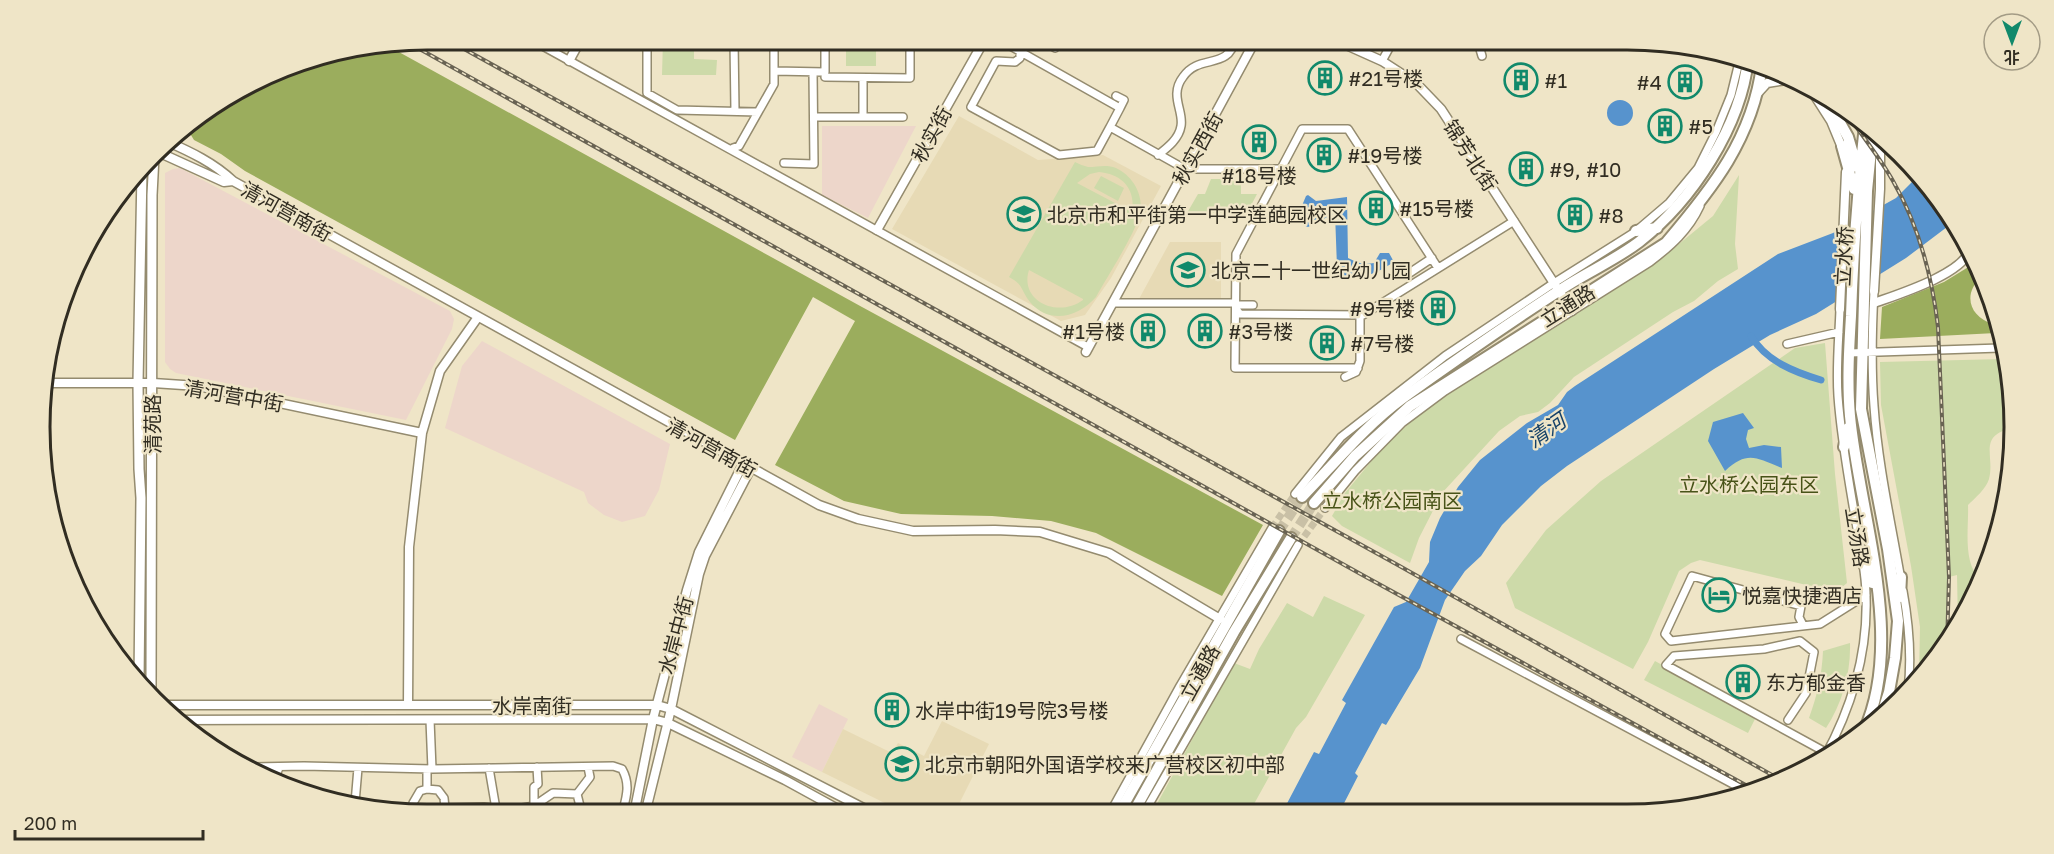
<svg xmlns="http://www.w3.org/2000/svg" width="2054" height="854" font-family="'Golos Text','Noto Sans SC',sans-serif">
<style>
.commercial{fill:#edd6ca}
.built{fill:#e7dab5}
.green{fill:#cddaa9;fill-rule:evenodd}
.forest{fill:#9bad5d}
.water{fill:#5793cd}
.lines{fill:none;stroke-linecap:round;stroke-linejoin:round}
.canal{stroke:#5793cd;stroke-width:7}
.minor-tunnel{stroke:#c9c0a6;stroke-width:7;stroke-dasharray:7 3.5;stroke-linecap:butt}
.primary-tunnel{stroke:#c9c0a6;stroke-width:10;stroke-dasharray:10 5;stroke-linecap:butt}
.minor-casing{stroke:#948b6f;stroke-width:10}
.tertiary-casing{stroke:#948b6f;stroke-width:11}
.secondary-casing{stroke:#948b6f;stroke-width:12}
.primary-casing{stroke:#948b6f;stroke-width:14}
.minor{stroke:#fff;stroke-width:7}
.tertiary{stroke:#fff;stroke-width:8}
.secondary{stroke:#fff;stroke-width:9}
.primary{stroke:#fff;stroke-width:10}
.rail-casing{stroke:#696353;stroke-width:4}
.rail{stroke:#efe5c7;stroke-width:1.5;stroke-dasharray:4.5;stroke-linecap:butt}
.labels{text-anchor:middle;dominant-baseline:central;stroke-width:4.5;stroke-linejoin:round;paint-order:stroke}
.poi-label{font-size:20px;fill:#312d22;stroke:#efe5c7;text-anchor:start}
.street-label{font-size:20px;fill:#312d22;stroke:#efe5c7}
.park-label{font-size:20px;fill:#485318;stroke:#efe5c7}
.water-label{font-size:21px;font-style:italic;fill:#154168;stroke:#efe5c7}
.rim{fill:none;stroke:#312d22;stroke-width:3}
</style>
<rect width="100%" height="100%" fill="#efe5c7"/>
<path class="commercial" d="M822,126h94l-48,92 -46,-23z
M180,168l270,143 4,8 -2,10 -46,91 -230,-47 -6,-4 -5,-7v-189l8,-4z
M482,341l188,103 -11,46 -14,26 -23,6 -18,-7 -16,-12 -4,-11 -139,-64 17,-62z
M819,704l29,15 -26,53 -30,-15z"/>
<path class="built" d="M959,116l79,44 65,-5 58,31 -50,92 -26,37 -24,6 -169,-92z
M1170,242h51v57h-82z
M942,721l47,23 -35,70h-47l-85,-42 21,-43 49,24 6,-10 26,13z"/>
<path class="green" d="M663,39l31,1v19l23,1 -1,15h-54z
M867,40l1,10 8,1v15h-30v-25z
M1075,162c4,2 9,4 13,5 10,0 18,-3 28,1 17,8 28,27 24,46 -6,22 -32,61 -44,83 -17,20 -47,28 -66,5 -10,-13 -6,-17 -21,-25zM1099,172c23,2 37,17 33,40l-55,-29 13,-9zM1029,270l54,29v1c-26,19 -64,0 -54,-30z
M1739,175l-4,69 3,25 -20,12 -24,20 -21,11 -99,65 -24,26 -12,9 -18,4 -21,15 -57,62 -23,45 -9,25 -68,-37 -10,-10 13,-23 38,-46 43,-39 82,-55 43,-24 72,-49 45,-27 45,-37z
M1101,176l23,12 -6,13 -24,-13z
M1211,179h30v15h16l-10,19h-60l11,-19h7z
M1825,343l10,131 12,109 -11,9 -136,-32 -9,3 -12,8 -31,71 -15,27 -118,-61 -9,-25 40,-53 55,-49 194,-133z
M2003,359l11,42 -4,28c-32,7 -15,28 -21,50 -3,10 -14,19 -21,26 1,23 -6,58 13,75l-23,45 -1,-50 -8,2 -2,69 -28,31 1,-50 -9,-61 -30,-161 -1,-43z
M1324,596l41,19 -59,102 -10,11 -47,85h-97l82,-150 16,6 9,-20 28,-46 26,14z
M1850,643c1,30 -8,61 -24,85l-17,-10c8,-22 13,-43 14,-67z
M1655,661l101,56 -8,16 -104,-53z"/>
<path class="forest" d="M388,46l474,261 401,218 -41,71 -126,-63 -45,-12 -59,-5 -91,-2 -57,-13 -69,-36 80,-144 -42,-24 -78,143 -490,-269 -24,-17 -27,-14 -8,-13 116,-67z
M1974,254l7,23c-19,18 -11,40 12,47l3,9 -116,6 2,-32 62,-25 26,-16z"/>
<path class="water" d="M1607 113a13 13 0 1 1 26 0a13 13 0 1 1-26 0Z
M1916,178l35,46 -45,34 -90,56 -46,21 -56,34 -147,97 -26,20 -39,39 -21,31 -16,15 -20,29 -25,68 -34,57 -4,-2 -27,50 3,3 -19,37h-57l32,-61 5,2 27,-51 -4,-3 52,-93 12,-5 23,-40 1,-20 10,-24 18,-31 22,-27 47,-37 31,-18 9,-13 8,-6 203,-132 55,-21 63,-35z
M1308,195l8,6 31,-4 1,61c10,5 16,7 26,5l6,-10h9l5,9c-25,16 -32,16 -62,16l-1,-4 4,-2 2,-5 -2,-54 -27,14 -5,-2 -13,-15 11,-2 5,-12z
M1743,413l11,15 -6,2 -2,9 3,9 15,-3 17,2 1,21c-26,-10 -34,-18 -57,3l-17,-30 5,-19z"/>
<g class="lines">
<path class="canal" d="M1751,336c15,25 43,36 70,44"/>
<path class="minor-tunnel" d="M1272,528l23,-34
M1298,545l27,-37"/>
<path class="primary-tunnel" d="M1279,531l23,-34
M1291,538l23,-35"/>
<defs>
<path id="minor" d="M530,39l558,308
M647,39v54l30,17 81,2
M998,39l122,69 -10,19 75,42h96
M1039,39l16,9 5,-9
M1477,39l5,17
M1019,41l8,5
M1020,51v7l-5,4 -19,-1 -25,46 88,48 38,-4 13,-24
M1382,61l12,-22
M774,71l51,1v-33
M825,77l85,1v-39
M1116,96l8,4 -4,8
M735,111l-1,-70h40
M814,117h89
M863,117v-39
M732,150l1,-2 6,-2 35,-62v-45
M1158,155c9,-7 21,-16 23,-29 3,-15 -12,-31 2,-49 16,-24 46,-6 52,-38
M784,163l30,1 -1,-92
M1408,274l24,-16
M1874,291c-2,38 -3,77 0,115 4,58 17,116 27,174
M1113,303h123
M1236,305h17
M1236,309l4,5 123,1 151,-94
M1787,344l52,-12
M1849,353l151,-5
M1358,368h-123l1,-114 66,-125h46l90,139
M1345,377l11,-5 4,-11v-46
M1295,494l46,-57 104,-81 109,-73 81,-51 34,-29 29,-35 18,-36 15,-37 9,-37
M1325,508l30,-37 47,-48 43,-32 205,-129c21,-16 39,-32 50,-56
M1903,591c6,33 9,65 5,99
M1803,625l-4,-8 2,-11 -109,-30 -27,58 6,7 149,-17 46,-29
M1461,639l285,152
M1788,720l18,-27 8,-41 -14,-11 -36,8 -90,7 -8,9 161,88
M1824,758c28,-51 44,-104 42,-162 0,-25 -6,-49 -10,-73 -7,-42 -15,-84 -18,-127 -2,-29 1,-58 2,-87
M252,767l52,-1 128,3 -2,-49
M588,767l2,10 -13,17 3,12 8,9
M489,768l7,41
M432,769l181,-3 9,3c9,16 4,29 0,45
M274,779l5,-11
M427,789l11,1 6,8 1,10 -13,7
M355,803l3,-35
M534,806v-19l4,-3 -1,-17
M445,808l39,-1 27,3 23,-4 19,-13 24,1
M1110,813l70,-127 92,-158
M1144,813l154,-268
M422,814l-9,-3v-8l7,-12 7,-2v-20"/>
<path id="tertiary" d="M1333,39l49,22 34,22 25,26 131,202
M569,61l12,-22
M1756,95l11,-12 19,-3
M1815,96l16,25 12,29
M166,141c25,11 48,22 67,40l586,324 39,14 55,12 82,-1 45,2 69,21 111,66
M158,152l66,30 9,-1
M877,230l108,-191
M1874,291l6,-102v-55
M1874,303c22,-8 90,-29 96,-54
M1840,309l6,-137
M1086,352l170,-313
M43,383h110l45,3 224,47
M163,705h494l14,4 204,105
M408,705l1,-158 13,-114 18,-62 38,-54
M177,720l476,-1 15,4 117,57 62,34
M634,814l19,-95 34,-129 12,-38 44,-88
M645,814l26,-105 28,-135 6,-18 46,-88"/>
<path id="secondary" d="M139,680l2,-182 -2,-29 -1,-86 4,-212
M151,692l1,-497 2,-39"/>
<path id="primary" d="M1830,105l18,32 9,30
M1873,130l-6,61 -6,218 27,140 10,72 -3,37 -6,34 -9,28
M1842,146l12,43
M1636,231l21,-3
M1844,447l4,-19
M1302,497c33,-34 63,-71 101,-99 50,-36 102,-72 154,-106 26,-18 57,-31 82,-50 53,-41 102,-116 109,-183
M1314,503l41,-47 55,-50 256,-163c46,-54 87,-105 96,-178
M1863,561l9,22
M1900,597l1,-20
M1864,731c42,-93 -5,-218 -14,-315 -3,-33 -1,-67 1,-100 2,-64 7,-127 14,-191
M1119,813l160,-282
M1133,813l101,-181 57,-94"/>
</defs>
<use href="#minor" class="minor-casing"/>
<use href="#tertiary" class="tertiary-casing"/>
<use href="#secondary" class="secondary-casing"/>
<use href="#primary" class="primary-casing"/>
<use href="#minor" class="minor"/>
<use href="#tertiary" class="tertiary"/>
<use href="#secondary" class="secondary"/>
<use href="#primary" class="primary"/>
<defs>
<path id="rail" d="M446,39l950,525 385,216
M407,42l959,535 387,212
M1848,115c15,22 32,43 45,66 26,45 39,95 45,146l11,250 -2,69"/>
</defs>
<use href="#rail" class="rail-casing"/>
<use href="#rail" class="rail"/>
</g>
<defs>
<symbol id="building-ring" viewBox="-11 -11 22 22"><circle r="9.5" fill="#efe5c7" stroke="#11896b" stroke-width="1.5"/><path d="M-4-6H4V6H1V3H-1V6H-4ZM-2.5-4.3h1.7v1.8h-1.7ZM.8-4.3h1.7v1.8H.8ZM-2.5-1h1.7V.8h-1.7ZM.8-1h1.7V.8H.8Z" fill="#11896b"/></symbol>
<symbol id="school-ring" viewBox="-11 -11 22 22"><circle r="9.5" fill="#efe5c7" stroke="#11896b" stroke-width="1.5"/><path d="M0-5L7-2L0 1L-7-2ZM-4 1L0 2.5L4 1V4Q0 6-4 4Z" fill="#11896b"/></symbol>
<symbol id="hotel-ring" viewBox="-11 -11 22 22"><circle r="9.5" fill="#efe5c7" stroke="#11896b" stroke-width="1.5"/><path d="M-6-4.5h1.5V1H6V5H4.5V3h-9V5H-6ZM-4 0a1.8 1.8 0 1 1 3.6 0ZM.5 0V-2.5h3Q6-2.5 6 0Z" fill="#11896b"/></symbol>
</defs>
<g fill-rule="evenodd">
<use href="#building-ring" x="1306" y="59" width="38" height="38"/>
<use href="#building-ring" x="1502" y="61" width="38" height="38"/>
<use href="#building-ring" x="1666" y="63" width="38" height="38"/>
<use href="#building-ring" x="1646" y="107" width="38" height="38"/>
<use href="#building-ring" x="1240" y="123" width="38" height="38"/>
<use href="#building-ring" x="1305" y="136" width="38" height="38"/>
<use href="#building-ring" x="1507" y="150" width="38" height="38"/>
<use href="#building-ring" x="1357" y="189" width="38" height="38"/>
<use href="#school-ring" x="1005" y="195" width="38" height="38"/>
<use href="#building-ring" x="1556" y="196" width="38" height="38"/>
<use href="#school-ring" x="1169" y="251" width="38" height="38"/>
<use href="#building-ring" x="1419" y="289" width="38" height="38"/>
<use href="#building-ring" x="1129" y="312" width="38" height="38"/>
<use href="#building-ring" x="1186" y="312" width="38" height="38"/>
<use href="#building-ring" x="1308" y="324" width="38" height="38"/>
<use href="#hotel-ring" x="1700" y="576" width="38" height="38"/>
<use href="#building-ring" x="1724" y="663" width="38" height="38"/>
<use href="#building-ring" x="873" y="691" width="38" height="38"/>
<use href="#school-ring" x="883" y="745" width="38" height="38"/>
</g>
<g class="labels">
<g class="poi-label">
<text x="1348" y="78">#21号楼</text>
<text x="1544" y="80">#1</text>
<text x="1662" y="82" text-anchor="end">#4</text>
<text x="1688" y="126">#5</text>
<text x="1347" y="155">#19号楼</text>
<text x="1549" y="169">#9, #10</text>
<text x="1259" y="175" text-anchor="middle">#18号楼</text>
<text x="1399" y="208">#15号楼</text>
<text x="1047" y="214">北京市和平街第一中学莲葩园校区</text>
<text x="1598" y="215">#8</text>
<text x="1211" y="270">北京二十一世纪幼儿园</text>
<text x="1415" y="308" text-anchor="end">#9号楼</text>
<text x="1125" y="331" text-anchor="end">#1号楼</text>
<text x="1228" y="331">#3号楼</text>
<text x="1350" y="343">#7号楼</text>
<text x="1742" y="595">悦嘉快捷酒店</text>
<text x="1766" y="682">东方郁金香</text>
<text x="915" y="710">水岸中街19号院3号楼</text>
<text x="925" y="764">北京市朝阳外国语学校来广营校区初中部</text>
</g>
<g class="street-label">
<text transform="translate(931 134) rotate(-61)">秋实街</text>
<text transform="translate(1197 148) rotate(-61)">秋实西街</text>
<text transform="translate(1471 155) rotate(57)">锦芳北街</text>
<text transform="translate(287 211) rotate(29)">清河营南街</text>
<text transform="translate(1843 256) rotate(-87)">立水桥</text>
<text transform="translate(1567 305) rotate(-32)">立通路</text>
<text transform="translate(234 395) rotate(10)">清河营中街</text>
<text transform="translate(152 424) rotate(-90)">清苑路</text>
<text transform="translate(712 447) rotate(29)">清河营南街</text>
<text transform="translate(1858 537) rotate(81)">立汤路</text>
<text transform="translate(675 635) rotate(-75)">水岸中街</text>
<text transform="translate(1199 672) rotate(-61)">立通路</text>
<text x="532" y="705">水岸南街</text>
</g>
<g class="park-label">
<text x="1749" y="484">立水桥公园东区</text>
<text x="1392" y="500">立水桥公园南区</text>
</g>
<g class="water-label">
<text transform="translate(1546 430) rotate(-35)">清河</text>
</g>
</g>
<path d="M0 0H2054V854H0ZM427 50H1627A377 377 0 0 1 2004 427V427A377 377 0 0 1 1627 804H427A377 377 0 0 1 50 427V427A377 377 0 0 1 427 50Z" fill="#efe5c7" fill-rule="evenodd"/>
<path class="rim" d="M427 50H1627A377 377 0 0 1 2004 427V427A377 377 0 0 1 1627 804H427A377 377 0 0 1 50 427V427A377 377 0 0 1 427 50Z"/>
<g transform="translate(2012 42) rotate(180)"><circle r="28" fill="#efe5c7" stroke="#a39b85" stroke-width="1.5"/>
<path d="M0-4.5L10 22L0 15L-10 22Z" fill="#11896b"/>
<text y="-9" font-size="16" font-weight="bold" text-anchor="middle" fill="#312d22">北</text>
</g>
<path d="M15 830v9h188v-9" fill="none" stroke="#312d22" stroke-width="3"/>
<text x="24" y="830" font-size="18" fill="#312d22" stroke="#efe5c7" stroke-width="4.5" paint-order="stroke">200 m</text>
</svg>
